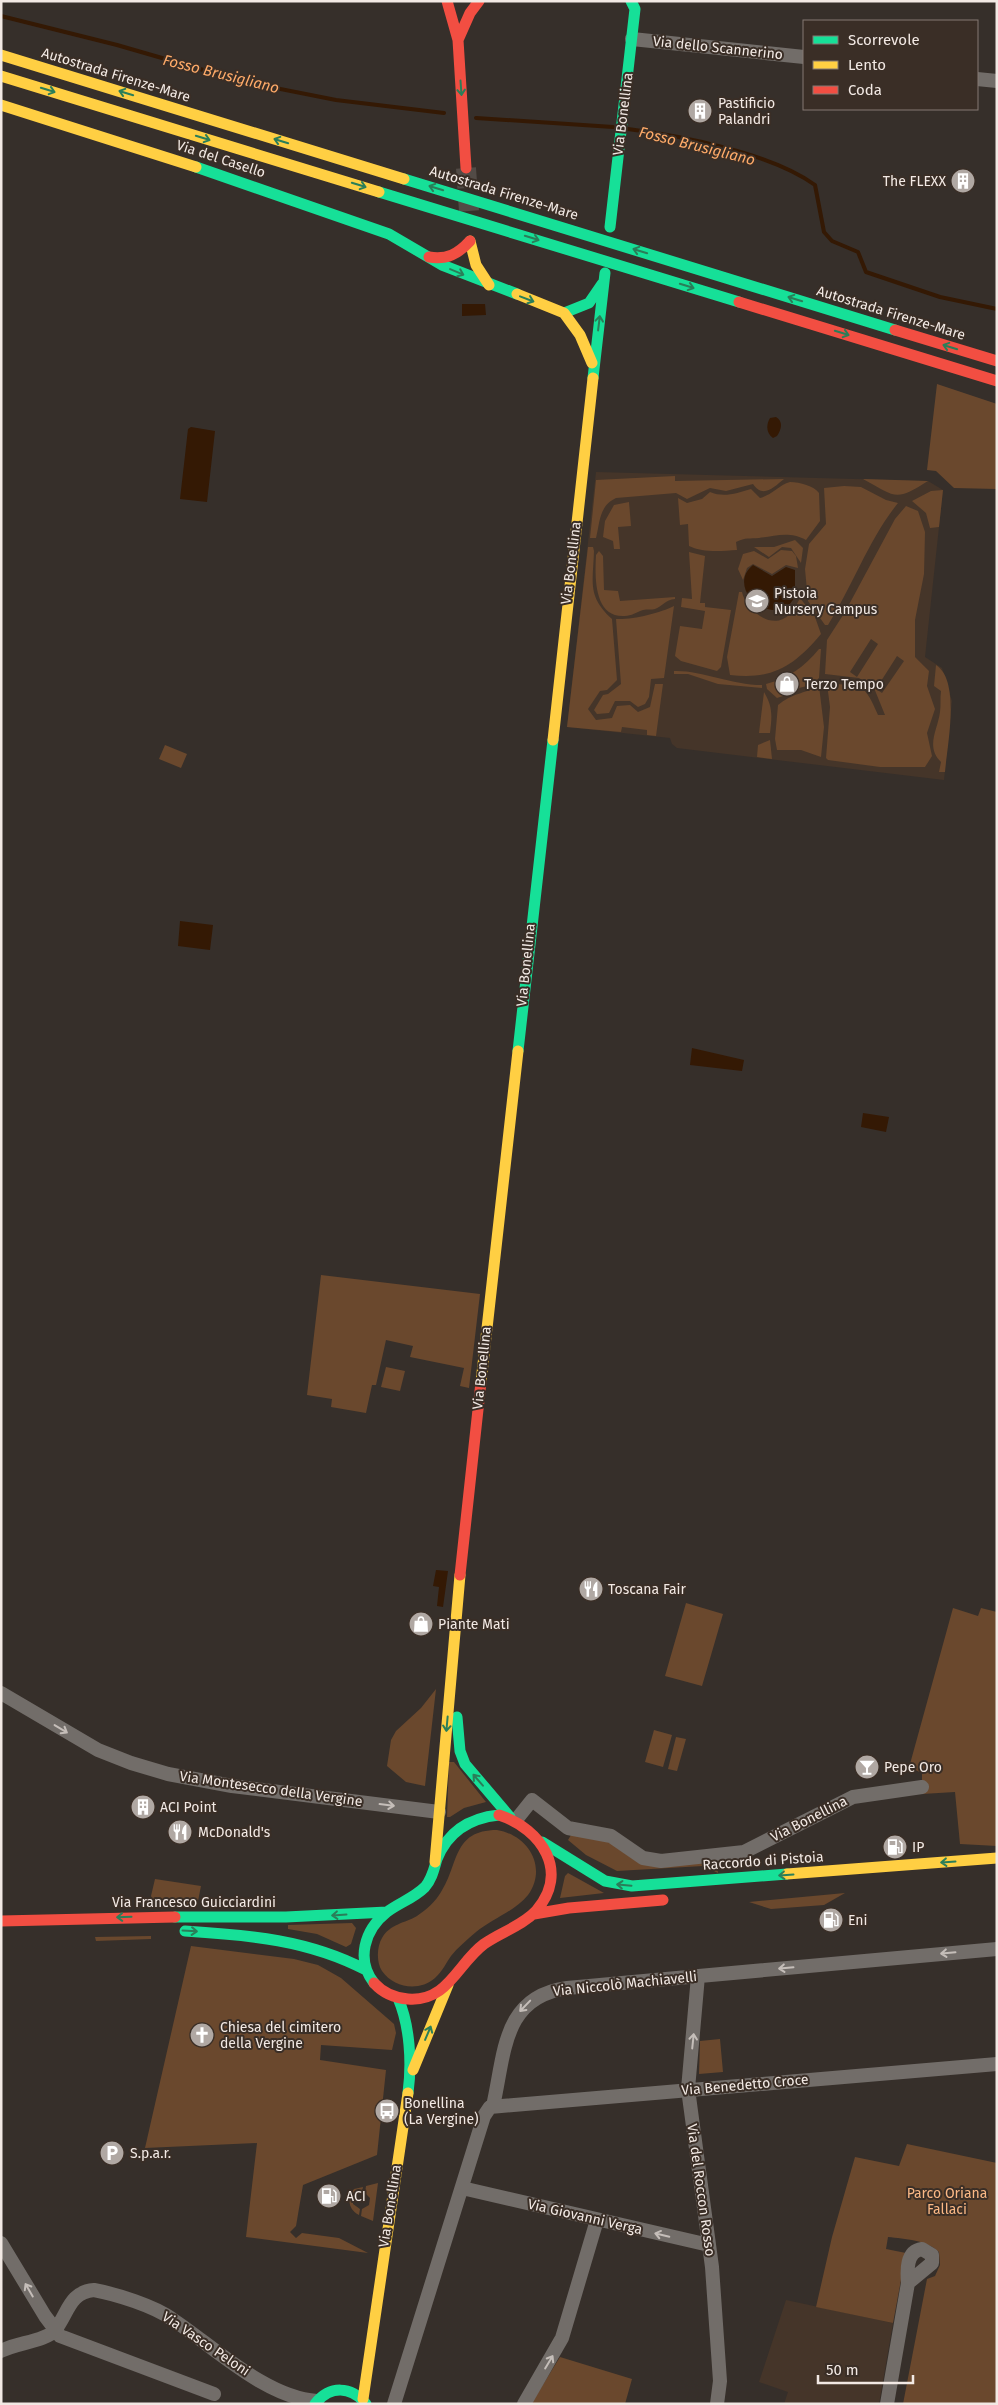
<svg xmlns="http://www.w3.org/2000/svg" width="998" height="2405" font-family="'Fira Sans',sans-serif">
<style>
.built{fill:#453529}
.green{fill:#6a482d;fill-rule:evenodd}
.water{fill:#341904}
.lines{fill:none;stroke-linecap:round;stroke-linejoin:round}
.stream{stroke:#341904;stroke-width:4}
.secondary-tunnel{stroke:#524b46;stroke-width:20;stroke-dasharray:20 10;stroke-linecap:butt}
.street{stroke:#726d69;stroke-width:14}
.fast{stroke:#16e098;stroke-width:11}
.slow{stroke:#ffcf43;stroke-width:11}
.jam{stroke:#f24e42;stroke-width:11}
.oneway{stroke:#2a7e59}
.oneway2{stroke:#c5beb9}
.labels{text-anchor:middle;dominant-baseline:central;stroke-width:4;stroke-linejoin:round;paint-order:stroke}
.street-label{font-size:14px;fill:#f2e9e4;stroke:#3a2e26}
.poi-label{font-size:14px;fill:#f2e9e4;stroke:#3a2e26;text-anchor:start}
.park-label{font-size:14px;fill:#fbb885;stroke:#3a2e26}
.water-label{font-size:15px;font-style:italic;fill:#ffab69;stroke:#3a2e26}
</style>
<rect width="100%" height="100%" fill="#362f2a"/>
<path class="built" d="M596,472l332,9 15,9 -18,167 17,11 10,33 -8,79 -267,-32 -5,-4 -2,-6 -103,-11z
M786,2300l107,23 -14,81h-95l4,-12 -29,-10z"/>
<path class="green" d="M937,384l60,20v85l-43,-1 -18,-17 -9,-1z
M675,476v5l109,-2c-10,8 -21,20 -31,5l-27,7 -16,-3 -23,11 -11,-6 -60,5c-17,8 -16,24 -20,40h-6l6,-58z
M863,479l65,2c-33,21 -32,16 -65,-2z
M790,482c10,0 24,4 29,11l1,28 -14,19c-17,-9 -30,-4 -47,-2 -10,1 -13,-1 -23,4l1,8c-15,1 -34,3 -48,-4l-1,-22 -8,1 -2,-27 9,5 15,-4 8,-7c14,6 27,1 41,-3l9,9c12,-3 19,-13 30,-16z
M844,486l17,1 25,13 12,3c-29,36 -45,82 -70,122h-3l-17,-24 -3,-32 4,-25 17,-20 -2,-36z
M943,490l-4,37 -9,1 -4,-15 -14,-12 19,-10z
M629,502l2,24 -13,1 2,22h-6l-1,-8 -10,-4 2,-16 9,-16z
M906,506l12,5 7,21 -1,42 -9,46v37l14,14 -2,15 8,23 -8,24 5,23 -7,11h-45l-52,-7 -2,-2 4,-51 -3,-23c35,1 37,-2 51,31h7l-11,-27 -15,-10 -34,-4 2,-34 18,-28 50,-93zM871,639l7,5 -21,33 -7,-5zM897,656l7,5 -22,32 -6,-4z
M795,540l8,8 -2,15 -10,-15 -9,-1 -13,10 -15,-10h20z
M588,547h5l1,4c-1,32 -7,45 18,68l5,61 -10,10 -7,1 -12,18 8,11 16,-2 5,-12 13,-1 8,7 12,-5 5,-23h8l-7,52 -9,-1v-5l-25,-3 -1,5 -54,-5z
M781,550l11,1 4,5 2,12 -12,-3 -14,9 -19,-10 -6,4 -4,12 -5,-11 5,-15 11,-3 14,8z
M599,551l4,5 1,34 14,1 2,10 55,-4v2c-10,1 -12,7 -20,10 -3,1 -8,0 -12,1 -6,2 -12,6 -18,6 -32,2 -30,-41 -29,-61z
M689,552l16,4 -5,47h5v4l26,3 -10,57 -4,4 -36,-10 -6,-5 5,-30 22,3 3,-18 -24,-4 1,-9 10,1z
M739,592h3c3,15 24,35 41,27 9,-4 13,-13 17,-21l15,19 6,17c-27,32 -48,46 -91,41l-3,-18z
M674,606l-10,72 -13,1 -2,18 -4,7 -7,3 -8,-6h-15l-6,12 -12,1 -3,-4 9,-15 5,-1 13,-10 -5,-65c16,1 44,-6 58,-13z
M819,649h2l-2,29 -8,7 -20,5 -8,6 -6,2 -10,-9 -1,-5c23,-6 38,-17 53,-35z
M936,665c25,16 11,81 9,107h-6l2,-10c-16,-15 -3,-33 -1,-50 1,-7 0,-14 1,-21l-7,-5z
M674,671c27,-1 57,14 88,14v3l-44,-4 -30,-10h-14z
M819,686l5,41 -3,30 -20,-7h-24l-2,-11 3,-34c15,-12 25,-11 41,-19z
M764,692c9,15 8,24 6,41h-11z
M770,740l2,19 -15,-2 1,-12z
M165,745l22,9 -6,14 -22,-9z
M321,1275l159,19 -11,94 -9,-2 4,-18 -54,-11 3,-11 -27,-6 -10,45h-4l-6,28 -35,-6 1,-8 -25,-4z
M386,1367l19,4 -5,20 -19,-4z
M686,1603l37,11 -21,72 -37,-10z
M953,1608l25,8 3,-8 16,4v234l-37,-2 -5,-52 -33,2v-21l-9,-4 -3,-5z
M436,1689l-11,97 -19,-4 -19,-16 4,-26 5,-9 25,-23z
M654,1730l18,5 -9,32 -18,-5z
M676,1737l10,2 -9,32 -9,-2z
M449,1762h5l32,40 -22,6 -14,9h-3z
M497,1830c31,5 51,37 31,65 -13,16 -36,24 -52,37 -9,8 -18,15 -25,24 -5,7 -9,16 -16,22 -16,14 -41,10 -53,-7 -6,-9 -5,-25 0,-33 8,-14 23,-15 35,-22 9,-6 19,-15 24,-24 18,-27 11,-62 56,-62z
M571,1835l34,4 28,20 84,1 1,13 -15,-7 -86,5 -31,-16 -18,-15z
M568,1873l36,20 -44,5 5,-22z
M155,1879l46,7 -4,20 -42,-1 -4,-9z
M845,1893l-21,12 -53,4 -22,-7z
M352,1923l4,5 -5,16 -5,3 -29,-13 -29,-5v-4z
M151,1936v3l-55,2 -1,-4z
M191,1946l103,13 24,6 23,13 53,46 2,9 -4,17 -71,-5 -1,15 66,10 -9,85 -74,30 -7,41 -6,6 6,6 6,-5 37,5 29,15 -122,-16 11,-94 -112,5z
M720,2039l3,33 -24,2 1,-33z
M907,2144l90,19v241h-94l24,-125 8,-3 5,-11 -1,-13c-12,-12 -34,-13 -51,-15l-2,12 20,4 -13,70 -77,-16 16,-70 23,-80 44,9z
M378,2183l-5,38 -12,-5 1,-7 7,-4 1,-7 -5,-5 1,-7z
M363,2187l-1,5 -9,4v8l7,5 -1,6c-11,-6 -12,-16 -5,-26z
M560,2357l72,22 -7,25h-94z"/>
<path class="water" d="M462,304h23l1,11 -24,1z
M776,417c8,5 5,13 1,19l-4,2c-7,-5 -7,-13 -3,-20z
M191,427l24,4 -8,71 -27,-3 8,-70z
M753,565l19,11 14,-9 9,3v27l-8,11c-29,11 -58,-24 -34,-43z
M180,921l33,4 -3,25 -32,-4z
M692,1048l52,12 -2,11 -52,-6z
M863,1113l26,4 -3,15 -25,-5z
M436,1570l12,1 -5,36 -6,-1 2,-19 -6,-1z"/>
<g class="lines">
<path class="stream" d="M1,16l116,29 128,37 91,18 108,13
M476,118l137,9
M628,129c54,7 143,24 187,56l9,47 8,9 26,11 8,20 74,25 57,12"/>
<path class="secondary-tunnel" d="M466,168l3,43"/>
<path class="street" d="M632,39l172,18
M977,79l20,2
M1,1693l97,57 33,13 37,11 64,12 207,26
M516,1820l16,-20 36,28 43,8 32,22 18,3 83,-9 109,-55 69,-10
M698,1976l-10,113 24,178 8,114 -3,23
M493,2106c12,-52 9,-109 74,-118l430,-39
M462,2188l247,57
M1,2243l44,73 15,20 154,58
M922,2249l10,6v8l-24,20c-1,-12 -2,-32 14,-34z
M1,2351c14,-8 46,-10 54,-21 13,-16 14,-38 39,-40 22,4 60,16 78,29 41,27 94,79 145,82
M394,2404l90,-288 6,-9 507,-43
M524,2404l38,-66 35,-118
M887,2404l21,-121"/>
<path class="fast" d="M196,167l193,67 53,31 75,29
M404,179l491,151
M379,192l360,110
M610,227l25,-218 -4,-8
M564,313l25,-10 13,-19
M593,378l12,-105
M518,1051l35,-311
M457,1717l3,34 5,13 45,53
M542,1842l63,39 27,5 155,-12
M175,1917h111l101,-5
M185,1931c64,4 124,9 181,39
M374,1983c-18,-23 -10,-53 13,-71 12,-9 27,-14 38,-25 7,-8 9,-18 12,-28 11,-28 33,-41 62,-44
M398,1998c12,28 14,65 10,95
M315,2404c15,-19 36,-18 51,0"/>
<path class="slow" d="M1,55l403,124
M1,76l378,116
M1,105l195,62
M470,241l6,24 13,20
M517,294l47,19 16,22 12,28
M553,740l40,-362
M481,1382l37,-331
M435,1862l25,-287
M787,1874l210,-16
M413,2070l35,-85
M363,2399l45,-306"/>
<path class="jam" d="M447,1l11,39
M466,168l-8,-128 12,-27 9,-12
M429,257c18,3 29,-3 41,-16
M739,302l258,79
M895,330l102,31
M460,1575l21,-193
M534,1914l35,-6 94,-8
M1,1921l174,-4
M374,1983c9,10 20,15 34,16 40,3 49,-35 76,-55 17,-12 38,-18 52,-33 34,-39 6,-82 -37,-96"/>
</g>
<defs><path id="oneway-shaft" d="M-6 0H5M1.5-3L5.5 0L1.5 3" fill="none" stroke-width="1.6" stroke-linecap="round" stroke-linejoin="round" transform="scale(1.25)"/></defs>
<g class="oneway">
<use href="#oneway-shaft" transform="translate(461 88) rotate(86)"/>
<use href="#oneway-shaft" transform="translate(48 90) rotate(17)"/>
<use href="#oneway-shaft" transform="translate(126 93) rotate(-163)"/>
<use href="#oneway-shaft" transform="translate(203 138) rotate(17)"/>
<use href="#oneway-shaft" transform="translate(281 141) rotate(-163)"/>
<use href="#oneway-shaft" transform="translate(359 185) rotate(17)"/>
<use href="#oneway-shaft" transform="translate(436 188) rotate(-163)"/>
<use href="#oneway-shaft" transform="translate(532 238) rotate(17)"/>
<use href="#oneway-shaft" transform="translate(640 251) rotate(-163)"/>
<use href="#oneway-shaft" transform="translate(457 272) rotate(23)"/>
<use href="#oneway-shaft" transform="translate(687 286) rotate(17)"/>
<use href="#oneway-shaft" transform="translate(527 299) rotate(21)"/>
<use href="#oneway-shaft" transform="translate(795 299) rotate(-163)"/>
<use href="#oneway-shaft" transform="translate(599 323) rotate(-83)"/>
<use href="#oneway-shaft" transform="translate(842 333) rotate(17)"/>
<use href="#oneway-shaft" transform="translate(950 347) rotate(-163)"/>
<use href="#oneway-shaft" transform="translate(447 1724) rotate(95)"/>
<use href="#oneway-shaft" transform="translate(478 1780) rotate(-131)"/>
<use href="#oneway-shaft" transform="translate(948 1862) rotate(176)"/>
<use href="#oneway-shaft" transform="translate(786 1875) rotate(176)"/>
<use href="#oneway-shaft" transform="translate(624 1885) rotate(-175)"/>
<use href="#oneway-shaft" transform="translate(339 1915) rotate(176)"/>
<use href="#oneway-shaft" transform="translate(124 1917) rotate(178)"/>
<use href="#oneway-shaft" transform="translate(190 1931) rotate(3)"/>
<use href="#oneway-shaft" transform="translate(428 2033) rotate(-67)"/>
</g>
<g class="oneway2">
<use href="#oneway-shaft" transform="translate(61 1729) rotate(31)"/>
<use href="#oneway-shaft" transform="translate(387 1805) rotate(7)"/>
<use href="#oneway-shaft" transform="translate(948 1953) rotate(175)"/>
<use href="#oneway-shaft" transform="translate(786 1968) rotate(175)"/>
<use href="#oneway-shaft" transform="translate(525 2006) rotate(134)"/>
<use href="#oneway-shaft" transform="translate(693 2041) rotate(-84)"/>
<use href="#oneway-shaft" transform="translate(662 2235) rotate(-167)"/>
<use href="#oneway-shaft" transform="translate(29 2290) rotate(-120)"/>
<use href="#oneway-shaft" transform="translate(549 2362) rotate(-59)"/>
</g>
<defs>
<symbol id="building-disc" viewBox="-11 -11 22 22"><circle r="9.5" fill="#b0a8a3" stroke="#3a2e26"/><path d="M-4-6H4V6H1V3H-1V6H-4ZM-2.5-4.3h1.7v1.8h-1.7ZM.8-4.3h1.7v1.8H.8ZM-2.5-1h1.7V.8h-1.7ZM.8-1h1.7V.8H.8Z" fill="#fff"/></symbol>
<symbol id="university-disc" viewBox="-11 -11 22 22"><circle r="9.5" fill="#b0a8a3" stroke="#3a2e26"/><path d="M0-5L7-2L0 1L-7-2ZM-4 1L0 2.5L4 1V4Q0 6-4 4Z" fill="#fff"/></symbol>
<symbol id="shop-disc" viewBox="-11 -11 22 22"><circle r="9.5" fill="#b0a8a3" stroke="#3a2e26"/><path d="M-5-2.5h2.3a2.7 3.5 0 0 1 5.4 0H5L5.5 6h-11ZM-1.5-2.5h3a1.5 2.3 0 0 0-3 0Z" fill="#fff"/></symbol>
<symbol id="restaurant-disc" viewBox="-11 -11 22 22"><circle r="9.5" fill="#b0a8a3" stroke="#3a2e26"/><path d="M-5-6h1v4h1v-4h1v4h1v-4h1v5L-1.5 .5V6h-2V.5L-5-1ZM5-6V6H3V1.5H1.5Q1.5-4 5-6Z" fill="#fff"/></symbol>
<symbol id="bar-disc" viewBox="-11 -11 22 22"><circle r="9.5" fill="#b0a8a3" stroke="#3a2e26"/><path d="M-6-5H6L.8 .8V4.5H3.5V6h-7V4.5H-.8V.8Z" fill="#fff"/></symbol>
<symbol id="fuel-disc" viewBox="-11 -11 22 22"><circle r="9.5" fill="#b0a8a3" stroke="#3a2e26"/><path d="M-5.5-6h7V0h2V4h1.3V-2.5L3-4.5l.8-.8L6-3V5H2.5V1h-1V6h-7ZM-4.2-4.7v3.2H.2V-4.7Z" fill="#fff"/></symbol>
<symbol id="church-disc" viewBox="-11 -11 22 22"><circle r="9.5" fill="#b0a8a3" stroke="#3a2e26"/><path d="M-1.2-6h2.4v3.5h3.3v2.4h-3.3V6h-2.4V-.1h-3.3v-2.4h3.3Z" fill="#fff"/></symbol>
<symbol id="bus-disc" viewBox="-11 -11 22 22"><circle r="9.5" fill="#b0a8a3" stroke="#3a2e26"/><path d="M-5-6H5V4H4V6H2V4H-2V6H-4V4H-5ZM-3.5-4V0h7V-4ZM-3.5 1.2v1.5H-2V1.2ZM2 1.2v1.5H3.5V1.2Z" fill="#fff"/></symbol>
<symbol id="parking-disc" viewBox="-11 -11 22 22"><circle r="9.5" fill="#b0a8a3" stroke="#3a2e26"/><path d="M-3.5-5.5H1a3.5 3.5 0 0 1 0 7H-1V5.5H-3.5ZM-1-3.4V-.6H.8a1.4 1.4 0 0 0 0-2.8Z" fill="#fff"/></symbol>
</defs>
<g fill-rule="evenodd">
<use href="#building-disc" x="686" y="97" width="28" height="28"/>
<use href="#building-disc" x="949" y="167" width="28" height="28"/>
<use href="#university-disc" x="743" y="587" width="28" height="28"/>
<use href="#shop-disc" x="773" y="670" width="28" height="28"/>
<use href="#restaurant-disc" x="577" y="1575" width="28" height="28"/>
<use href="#shop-disc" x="407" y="1610" width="28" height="28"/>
<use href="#bar-disc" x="853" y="1753" width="28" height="28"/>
<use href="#building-disc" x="129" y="1793" width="28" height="28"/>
<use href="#restaurant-disc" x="166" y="1818" width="28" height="28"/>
<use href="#fuel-disc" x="881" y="1833" width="28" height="28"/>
<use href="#fuel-disc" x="817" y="1906" width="28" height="28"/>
<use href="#church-disc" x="188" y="2021" width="28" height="28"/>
<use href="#bus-disc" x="373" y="2097" width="28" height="28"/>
<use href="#parking-disc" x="98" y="2139" width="28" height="28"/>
<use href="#fuel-disc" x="315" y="2182" width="28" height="28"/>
</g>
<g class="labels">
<g class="street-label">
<text transform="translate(718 48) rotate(6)">Via dello Scannerino</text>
<text transform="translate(116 75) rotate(17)">Autostrada Firenze-Mare</text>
<text transform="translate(623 114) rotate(-83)">Via Bonellina</text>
<text transform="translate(221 159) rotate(18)">Via del Casello</text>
<text transform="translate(504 193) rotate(17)">Autostrada Firenze-Mare</text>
<text transform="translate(891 313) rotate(17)">Autostrada Firenze-Mare</text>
<text transform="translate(571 563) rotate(-83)">Via Bonellina</text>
<text transform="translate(526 965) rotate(-84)">Via Bonellina</text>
<text transform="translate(482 1368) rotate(-84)">Via Bonellina</text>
<text transform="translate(271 1789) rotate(8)">Via Montesecco della Vergine</text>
<text transform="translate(809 1819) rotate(-27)">Via Bonellina</text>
<text transform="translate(763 1861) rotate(-4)">Raccordo di Pistoia</text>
<text x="194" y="1902">Via Francesco Guicciardini</text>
<text transform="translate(625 1984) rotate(-6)">Via Niccolò Machiavelli</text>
<text transform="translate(745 2085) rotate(-5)">Via Benedetto Croce</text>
<text transform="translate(701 2190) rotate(82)">Via del Roccon Rosso</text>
<text transform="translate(390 2206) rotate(-81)">Via Bonellina</text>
<text transform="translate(585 2217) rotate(13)">Via Giovanni Verga</text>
<text transform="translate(206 2344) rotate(34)">Via Vasco Peloni</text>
</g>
<g class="poi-label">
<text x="718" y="103">Pastificio<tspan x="718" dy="16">Palandri</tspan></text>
<text x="946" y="181" text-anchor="end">The FLEXX</text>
<text x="774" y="593">Pistoia<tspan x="774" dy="16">Nursery Campus</tspan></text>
<text x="804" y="684">Terzo Tempo</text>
<text x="608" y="1589">Toscana Fair</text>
<text x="438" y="1624">Piante Mati</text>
<text x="884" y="1767">Pepe Oro</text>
<text x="160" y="1807">ACI Point</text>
<text x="198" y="1832">McDonald's</text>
<text x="912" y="1847">IP</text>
<text x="848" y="1920">Eni</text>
<text x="220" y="2027">Chiesa del cimitero<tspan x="220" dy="16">della Vergine</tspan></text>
<text x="404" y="2103">Bonellina<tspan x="404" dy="16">(La Vergine)</tspan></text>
<text x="130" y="2153">S.p.a.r.</text>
<text x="346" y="2196">ACI</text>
</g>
<g class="park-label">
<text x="947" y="2193">Parco Oriana<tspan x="947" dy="16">Fallaci</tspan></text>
</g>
<g class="water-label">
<text transform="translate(221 74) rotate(14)">Fosso Brusigliano</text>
<text transform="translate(697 146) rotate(14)">Fosso Brusigliano</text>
</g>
</g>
<rect width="998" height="2405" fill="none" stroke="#f2e9e4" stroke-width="5"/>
<rect x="803" y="20" width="175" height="90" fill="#3a2e26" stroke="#847972"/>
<rect x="813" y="36" width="25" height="8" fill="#16e098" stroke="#847972"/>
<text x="848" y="45" font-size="15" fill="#f2e9e4">Scorrevole</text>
<rect x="813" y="61" width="25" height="8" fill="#ffcf43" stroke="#847972"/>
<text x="848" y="70" font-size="15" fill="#f2e9e4">Lento</text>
<rect x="813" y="86" width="25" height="8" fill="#f24e42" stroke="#847972"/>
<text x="848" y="95" font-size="15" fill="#f2e9e4">Coda</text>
<path d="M818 2375v8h95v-8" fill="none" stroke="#f2e9e4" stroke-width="2.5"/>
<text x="826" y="2375" font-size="15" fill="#f2e9e4" stroke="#3a2e26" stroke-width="4" paint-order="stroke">50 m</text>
</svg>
